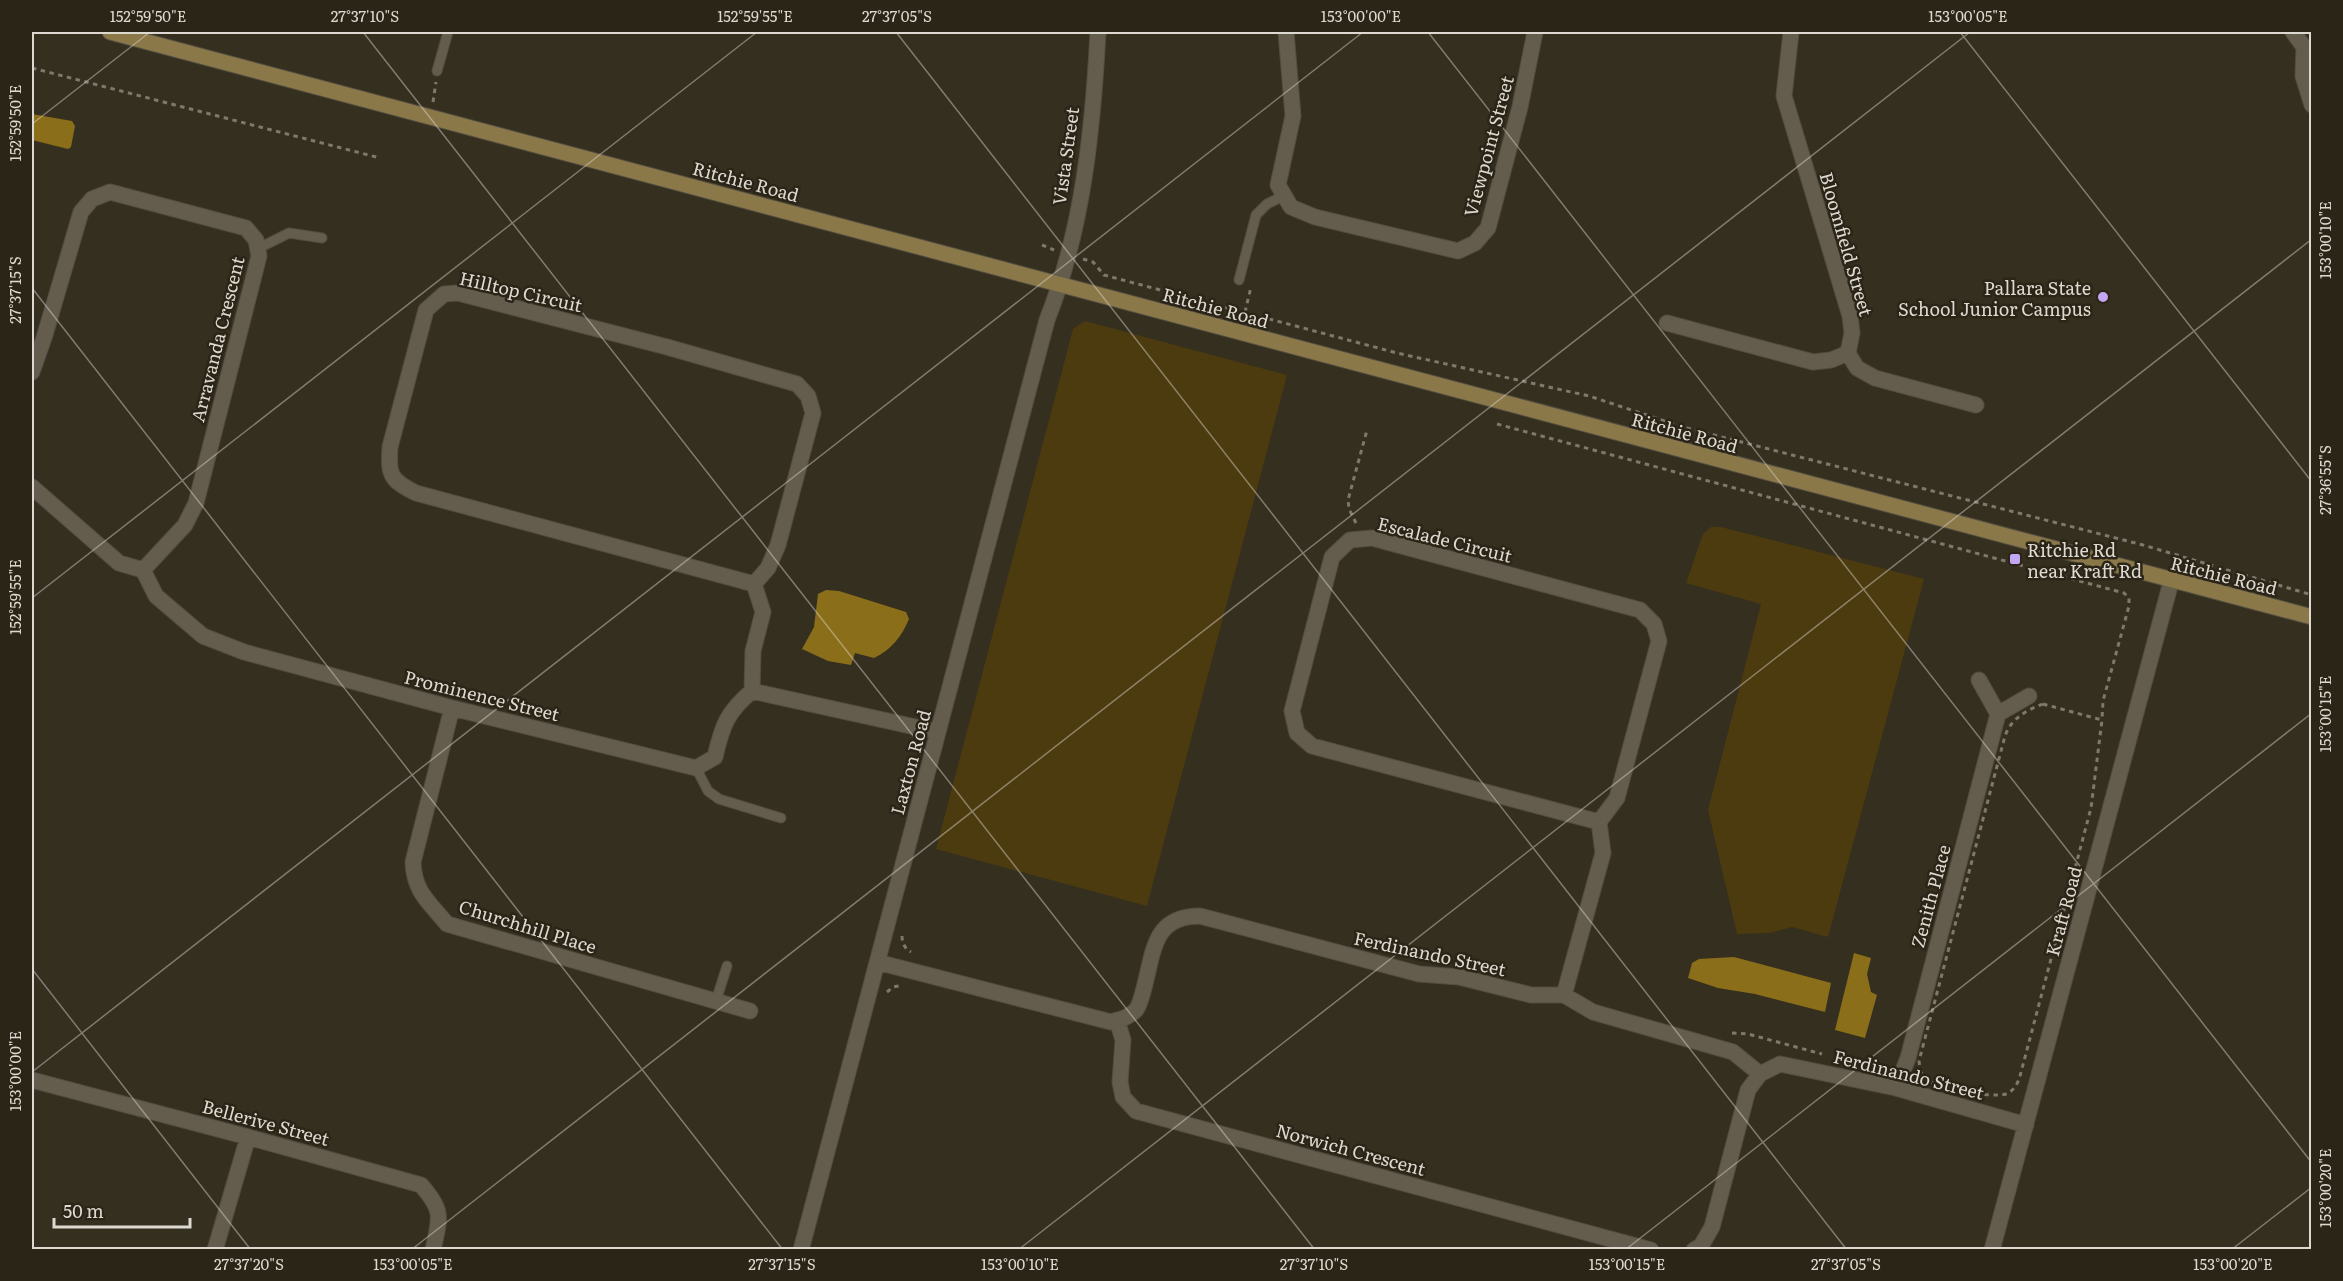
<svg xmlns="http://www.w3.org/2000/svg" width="2343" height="1281" font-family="Literata,serif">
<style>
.green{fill:#4b3b0f}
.water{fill:#8b6e19}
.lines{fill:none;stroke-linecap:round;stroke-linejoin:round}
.lane-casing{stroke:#534d41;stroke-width:11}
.street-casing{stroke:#534d41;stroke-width:17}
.secondary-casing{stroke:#534d41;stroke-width:17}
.path{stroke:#7e796c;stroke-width:3;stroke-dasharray:4.5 4.5;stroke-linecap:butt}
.lane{stroke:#645d4d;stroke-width:9}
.street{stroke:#645d4d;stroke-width:15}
.secondary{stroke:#8a7848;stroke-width:15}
.ticks{fill:none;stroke:#ddd9d0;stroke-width:1.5;stroke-opacity:0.45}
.poi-dot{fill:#c4a7f2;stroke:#2b2517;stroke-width:2}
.labels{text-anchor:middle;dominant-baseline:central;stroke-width:5;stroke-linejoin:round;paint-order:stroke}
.street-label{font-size:18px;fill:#ddd9d0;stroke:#2b2517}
.poi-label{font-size:18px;fill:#ddd9d0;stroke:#2b2517;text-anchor:end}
.neatline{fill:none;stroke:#ddd9d0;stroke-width:2}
.ticks-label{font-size:15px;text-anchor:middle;fill:#ddd9d0}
</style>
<rect width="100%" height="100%" fill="#352f20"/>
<path class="green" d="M1085,321l202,54 -140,531 -211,-57 137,-520z
M1711,527h10l203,52 -96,358 -36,-10 -22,6 -33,1 -29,-124 53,-206 -75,-21 17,-49z"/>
<path class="water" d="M32,114l40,7 3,5 -4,21 -3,2 -36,-9z
M826,590l13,1 67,21 3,7c-7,17 -18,31 -35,39l-19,-5 -4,12 -23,-4 -26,-12 12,-22 4,-33z
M1854,953l17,5 -4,16 4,18 6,3 -12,43 -30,-8z
M1734,957l97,26 -6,29 -70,-18 -37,-6 -30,-10 4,-15 7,-4z"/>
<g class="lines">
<defs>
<path id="lane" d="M437,71l11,-39
M259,248l30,-15 33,5
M1239,280l17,-65 11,-11 16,-8
M696,768l12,23 11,8 62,19
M716,1001l11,-35"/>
<path id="street" d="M1286,32l7,84 -15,69 13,22 24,10 143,34 17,-8 13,-15 32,-121 15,-75
M2293,32l11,15 -1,29 9,29
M1667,323l146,39 18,-2 17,-7 4,-20 -2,-17 -66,-220 7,-64
M1848,353l9,15 18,10 101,27
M32,372l12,-34 37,-126 11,-13 18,-7 136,36 10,12 3,16 -63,247 -11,22 -42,45
M32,487l87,76 24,7 13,26 47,40 41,16 208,56 244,60 19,-11c7,-31 12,-45 37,-66l186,41
M752,691l1,-40 10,-39 -9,-28 14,-16 10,-23 35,-132 -5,-17 -11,-12 -130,-37 -209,-54 -14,1 -18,16 -36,137c-2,28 0,33 26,46l338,91
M452,708l-39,154c1,30 16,40 34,62l303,87
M1998,714l31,-18
M877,962l234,60c10,-3 17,-4 25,-12 4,-5 6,-15 8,-22 10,-37 9,-72 56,-72l219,58 40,3 72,18h33l29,17 140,40 27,22 20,-10 116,24 130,37
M1564,995l39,-142 -4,-31 18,-24 42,-157 -5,-17 -14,-14 -268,-72 -22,2 -18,17 -40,154 5,22 15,13 287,76
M1117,1020l6,20 -3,42 3,15 13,14 515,139
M32,1080l216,57 173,48c23,26 19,32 12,65
M1896,1088l12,-30 90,-344 -19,-34
M215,1250l33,-113
M801,1250l246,-930c36,-91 46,-192 51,-288
M1694,1250l7,-4 11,-19 36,-137 12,-16
M1992,1250l179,-668"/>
<path id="secondary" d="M110,32l2202,585"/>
</defs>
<use href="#lane" class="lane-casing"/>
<use href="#street" class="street-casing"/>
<use href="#secondary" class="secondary-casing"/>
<path class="path" d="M32,68l348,90
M433,102l3,-20
M1042,245l12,5
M1083,259l10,3 11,13 293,78 192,43 94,31 460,118 169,50
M1245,312l6,-25
M1497,424l627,169 5,5v8l-26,95 -1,18
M1356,523l-7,-14 -1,-9 19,-70
M2043,704l59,16 -11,88 -71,268c-2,7 -6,15 -14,18 -14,4 -71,-5 -81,-16 -5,-5 -5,-11 -6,-17l86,-325c6,-17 21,-26 38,-32z
M902,936c0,7 3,13 9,16
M887,992l6,-5 6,-1
M1732,1033l16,1 74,20"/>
<use href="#lane" class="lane"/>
<use href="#street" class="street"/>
<use href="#secondary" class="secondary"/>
</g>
<path class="ticks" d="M363,32l952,1218M896,32l951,1218M1428,32l884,1131M1960,32l352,450M32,124l118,-92M32,288l751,962M32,598l725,-566M32,969l219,281M32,1072l1331,-1040M411,1250l1559,-1218M1018,1250l1294,-1011M1625,1250l687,-537M2231,1250l81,-63"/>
<g class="poi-dot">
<circle cx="2103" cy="297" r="6"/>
<rect x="2009" y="553" width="12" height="12" rx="3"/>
</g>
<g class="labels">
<g class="street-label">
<text transform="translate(1488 146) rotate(-75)">Viewpoint Street</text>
<text transform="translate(1065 156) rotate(-82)">Vista Street</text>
<text transform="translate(746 181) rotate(15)">Ritchie Road</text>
<text transform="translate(1847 244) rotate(74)">Bloomfield Street</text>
<text transform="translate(521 291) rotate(13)">Hilltop Circuit</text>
<text transform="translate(1216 307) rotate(15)">Ritchie Road</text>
<text transform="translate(217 339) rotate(-76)">Arravanda Crescent</text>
<text transform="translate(1685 432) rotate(15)">Ritchie Road</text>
<text transform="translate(1445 539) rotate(14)">Escalade Circuit</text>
<text transform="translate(2224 575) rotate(14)">Ritchie Road</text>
<text transform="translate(482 695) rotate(14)">Prominence Street</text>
<text transform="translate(910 762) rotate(-75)">Laxton Road</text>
<text transform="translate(1930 896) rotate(-75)">Zenith Place</text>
<text transform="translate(2063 911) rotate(-75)">Kraft Road</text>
<text transform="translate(528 926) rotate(17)">Churchhill Place</text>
<text transform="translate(1430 953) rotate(12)">Ferdinando Street</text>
<text transform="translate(1909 1074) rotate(14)">Ferdinando Street</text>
<text transform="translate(266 1122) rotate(15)">Bellerive Street</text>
<text transform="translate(1351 1149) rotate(15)">Norwich Crescent</text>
</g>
<g class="poi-label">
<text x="2091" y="287">Pallara State<tspan x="2091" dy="21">School Junior Campus</tspan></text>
<text x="2027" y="549" text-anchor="start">Ritchie Rd<tspan x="2027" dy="21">near Kraft Rd</tspan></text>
</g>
</g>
<rect width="2343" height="1281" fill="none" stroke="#2b2517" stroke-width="66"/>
<path d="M54 1218v9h136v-9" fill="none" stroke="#ddd9d0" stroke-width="3"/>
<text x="63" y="1218" font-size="18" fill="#ddd9d0" stroke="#2b2517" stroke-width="4.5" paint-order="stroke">50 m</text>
<rect x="33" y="33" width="2277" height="1215" class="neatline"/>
<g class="ticks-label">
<text x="148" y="22">152°59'50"E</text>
<text x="365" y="22">27°37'10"S</text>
<text x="755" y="22">152°59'55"E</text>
<text x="897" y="22">27°37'05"S</text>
<text x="1361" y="22">153°00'00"E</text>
<text x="1968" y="22">153°00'05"E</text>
<text transform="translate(16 123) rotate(-90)" y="5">152°59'50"E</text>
<text transform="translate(2326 240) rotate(-90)" y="5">153°00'10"E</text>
<text transform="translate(16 290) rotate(-90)" y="5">27°37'15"S</text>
<text transform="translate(2326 480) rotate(-90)" y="5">27°36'55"S</text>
<text transform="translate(16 597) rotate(-90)" y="5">152°59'55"E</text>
<text transform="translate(2326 714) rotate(-90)" y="5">153°00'15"E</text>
<text transform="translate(16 1071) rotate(-90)" y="5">153°00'00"E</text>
<text transform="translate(2326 1188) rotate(-90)" y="5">153°00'20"E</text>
<text x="249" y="1270">27°37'20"S</text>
<text x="413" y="1270">153°00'05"E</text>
<text x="782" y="1270">27°37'15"S</text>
<text x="1020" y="1270">153°00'10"E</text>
<text x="1314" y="1270">27°37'10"S</text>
<text x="1627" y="1270">153°00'15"E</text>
<text x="1846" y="1270">27°37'05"S</text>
<text x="2233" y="1270">153°00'20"E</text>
</g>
</svg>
